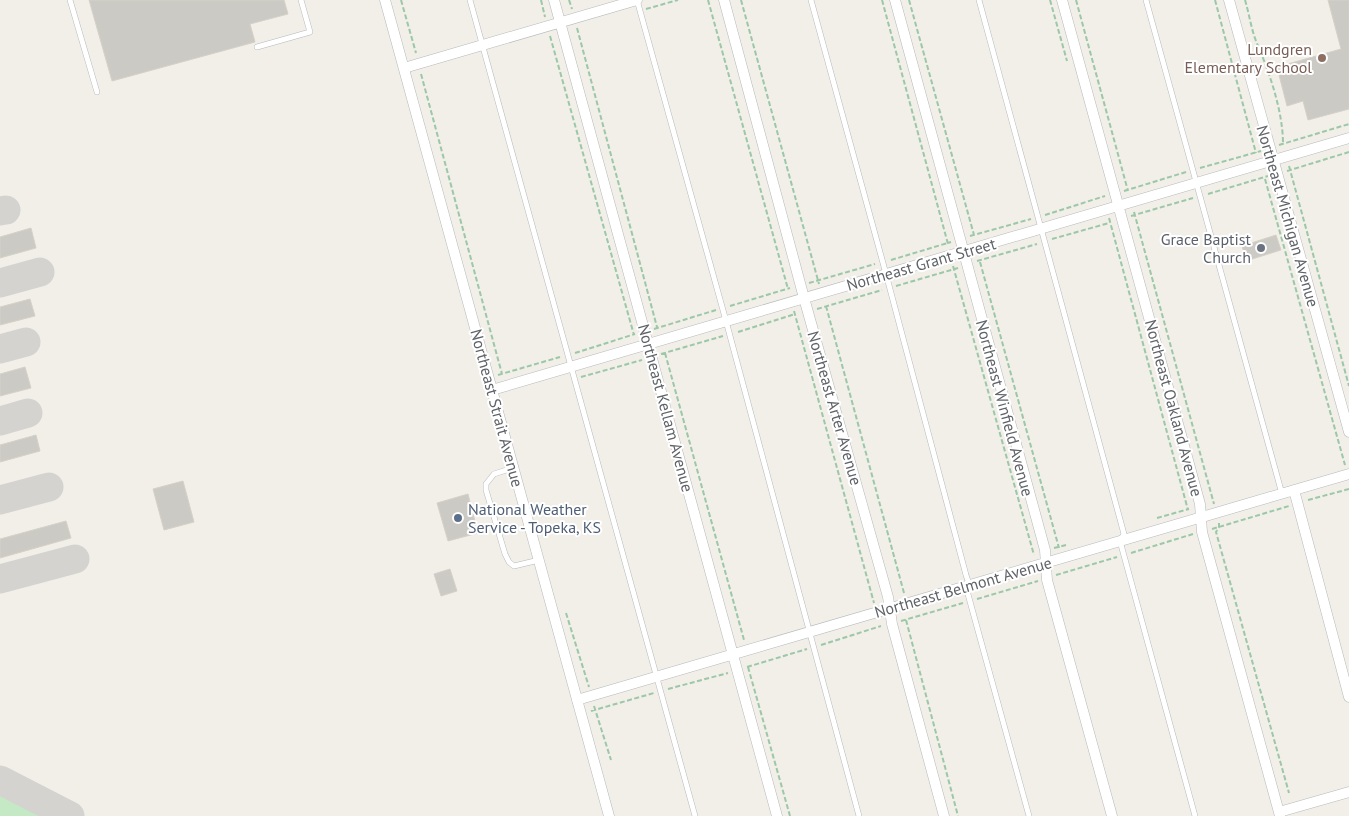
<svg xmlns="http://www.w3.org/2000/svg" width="1349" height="816" font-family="'PT Sans',sans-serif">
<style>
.green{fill:#c5e8c5}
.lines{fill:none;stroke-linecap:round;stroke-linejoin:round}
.taxiway{stroke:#d4d3d0;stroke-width:29}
.building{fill:#cccac5;stroke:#d6d1c6}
.lane-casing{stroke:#b5b8bc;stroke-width:6}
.street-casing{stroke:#b5b8bc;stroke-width:11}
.path{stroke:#9cc7a9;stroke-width:2;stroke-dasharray:5 2.5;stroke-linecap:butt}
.lane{stroke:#fff;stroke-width:5}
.street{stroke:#fff;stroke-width:10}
.education-dot{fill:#8d6e63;stroke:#fff;stroke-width:2}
.worship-dot{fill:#6b7280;stroke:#fff;stroke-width:2}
.service-dot{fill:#5c6f8a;stroke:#fff;stroke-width:2}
.labels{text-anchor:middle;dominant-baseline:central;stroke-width:4;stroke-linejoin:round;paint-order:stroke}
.education-label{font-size:16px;fill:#785e54;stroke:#fff;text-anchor:end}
.street-label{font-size:16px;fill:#5f6368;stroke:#fff}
.worship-label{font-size:16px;fill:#5b616d;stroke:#fff;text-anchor:end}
.service-label{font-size:16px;fill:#4e5e75;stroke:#fff;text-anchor:start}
</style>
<rect width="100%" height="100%" fill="#f1efe8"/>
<path class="green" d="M0,792l47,24h-47z"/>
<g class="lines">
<path class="taxiway" d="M0,211l6,-1
M0,283l40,-11
M0,349l26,-7
M0,421l28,-8
M0,500l49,-13
M0,579l75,-20
M0,780l70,36"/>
</g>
<path class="building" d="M89,0h195l4,14 -38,10 5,18 -143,39z
M1328,0h21v109l-41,11 -5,-19 -16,5 -10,-39 64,-18z
M31,228l5,20 -36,10v-21z
M1276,235l5,15 -35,11 -4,-15z
M30,299l5,17 -35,9v-18z
M25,367l6,21 -31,8v-22z
M36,435l4,16 -40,11v-17z
M183,481l11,41 -30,8 -11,-41z
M468,494l10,39 -30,8 -11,-38z
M66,521l5,17 -71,20v-19z
M450,569l7,22 -16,5 -7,-22z"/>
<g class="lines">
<defs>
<path id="lane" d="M70,0l27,92
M470,0l225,816
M637,0l89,321 133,495
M811,0l75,274 80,301 2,6 -2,6 63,229
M979,0l145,534 -4,7 75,275
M1146,0l136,494
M257,47l53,-15 -9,-32
M513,468l-19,6 -8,10v6l19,64 4,8 5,4 25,-6"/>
<path id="street" d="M385,0l224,816
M554,0l223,816
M724,0l80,298 84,299 4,27 52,192
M895,0l150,550 2,30 65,236
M1062,0l138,504 2,28 78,284
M1229,0l120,432
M404,68l233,-68
M492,390l857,-252
M1294,490l55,207
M577,700l772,-226
M1279,812l70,-20"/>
</defs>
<use href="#lane" class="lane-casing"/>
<use href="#street" class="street-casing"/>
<path class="path" d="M401,0l15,53
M541,0l4,17
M569,0l3,9
M708,0l80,289
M741,0l78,284
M882,0l66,244
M909,0l65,235
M1050,0l17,61
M1076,0l52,191
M1215,0l41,153
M1245,0c4,13 6,28 11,41 13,30 27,70 27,103
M646,9l32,-9
M577,28l80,299
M550,36l84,299
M421,74l81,300
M1279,145l70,-21
M1289,166l60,220
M1200,168l61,-17
M1287,171l62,-19
M1265,179l80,286
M1124,191l62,-19
M1208,194l60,-18
M1134,212l80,292
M1045,215l60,-19
M1131,216l62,-18
M1109,218l79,292
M970,236l61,-17
M1052,239l57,-16
M891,260l60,-18
M977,261l60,-17
M980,262l79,286
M953,266l81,289
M809,283l66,-19
M896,286l62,-18
M730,306l60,-18
M826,306l78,287
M817,309l65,-19
M794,311l80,292
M654,329l62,-19
M738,332l57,-18
M575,353l60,-19
M665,353l79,287
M661,354l62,-18
M498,375l62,-18
M581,377l61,-17
M1308,500l41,-11
M1157,518l32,-9
M1219,523v4l-3,5 73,261
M1212,529l77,-23
M1054,548l12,-3
M1131,553l62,-19
M1056,575l61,-18
M977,599l61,-18
M566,613l23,74
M906,620l52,196
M901,621l62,-18
M821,645l60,-19
M747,667l60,-18
M748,667l42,149
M668,689l60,-16
M594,706l17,54
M591,711l63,-18"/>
<use href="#lane" class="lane"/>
<use href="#street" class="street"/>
</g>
<circle class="education-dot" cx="1322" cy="58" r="5"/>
<circle class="worship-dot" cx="1261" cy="248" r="5"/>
<circle class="service-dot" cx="458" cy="518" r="5"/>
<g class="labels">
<g class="education-label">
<text x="1312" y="49">Lundgren<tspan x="1312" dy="18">Elementary School</tspan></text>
</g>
<g class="street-label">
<text transform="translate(1288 216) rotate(74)">Northeast Michigan Avenue</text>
<text transform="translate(921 264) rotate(-16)">Northeast Grant Street</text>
<text transform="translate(497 408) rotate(75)">Northeast Strait Avenue</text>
<text transform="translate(666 408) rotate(75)">Northeast Kellam Avenue</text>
<text transform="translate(835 408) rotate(74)">Northeast Arter Avenue</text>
<text transform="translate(1005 408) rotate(75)">Northeast Winfield Avenue</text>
<text transform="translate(1174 408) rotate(75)">Northeast Oakland Avenue</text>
<text transform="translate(963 587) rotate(-16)">Northeast Belmont Avenue</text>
</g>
<g class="worship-label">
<text x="1251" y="239">Grace Baptist<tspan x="1251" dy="18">Church</tspan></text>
</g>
<g class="service-label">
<text x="468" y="509">National Weather<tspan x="468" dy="18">Service - Topeka, KS</tspan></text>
</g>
</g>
</svg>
